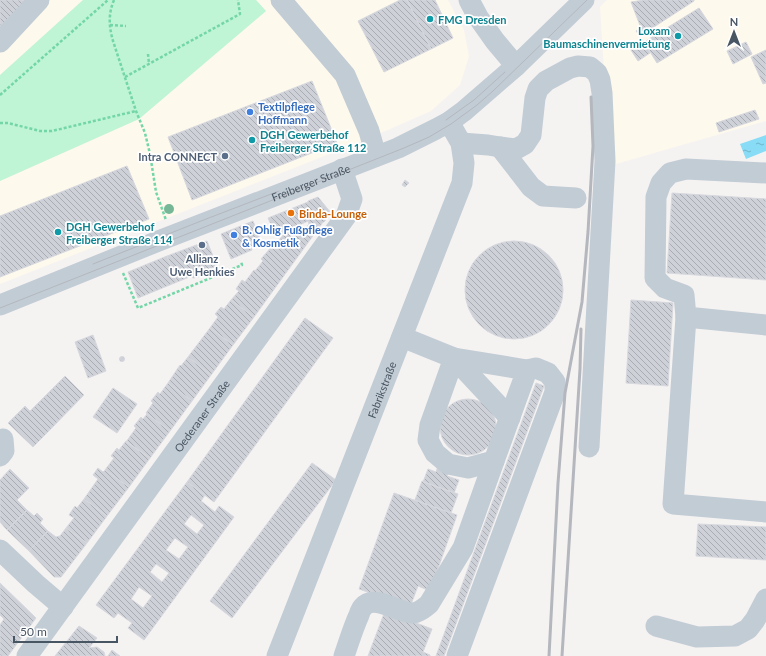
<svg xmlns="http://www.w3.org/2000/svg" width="766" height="656" font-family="Lato,sans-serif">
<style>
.commercial{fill:#fef9ed}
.park{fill:#bff4d4}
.water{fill:url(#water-ripples)}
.building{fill:url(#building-back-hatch);stroke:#d6d8de;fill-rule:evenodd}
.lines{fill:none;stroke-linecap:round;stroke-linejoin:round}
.path{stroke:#73d6a7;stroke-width:2.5;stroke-dasharray:3 2;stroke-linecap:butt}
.minor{stroke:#c2ccd5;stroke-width:21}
.tram{stroke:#b4b7bd;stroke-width:1}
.rail{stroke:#b4b7bd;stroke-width:3}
.tree{fill:#76b797}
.culture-dot{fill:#0f9aa8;stroke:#fff;stroke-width:1.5}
.shop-dot{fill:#3f7fe0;stroke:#fff;stroke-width:1.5}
.service-dot{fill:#5c6f8a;stroke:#fff;stroke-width:1.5}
.food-dot{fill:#e8710a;stroke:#fff;stroke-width:1.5}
.labels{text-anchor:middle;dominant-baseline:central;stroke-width:3.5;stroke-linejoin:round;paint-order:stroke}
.culture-label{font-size:11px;font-weight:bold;fill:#0d838f;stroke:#fff;text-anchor:start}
.shop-label{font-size:11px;font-weight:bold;fill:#366cbe;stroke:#fff;text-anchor:start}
.service-label{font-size:11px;font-weight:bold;fill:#4e5e75;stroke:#fff;text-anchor:end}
.street-label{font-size:11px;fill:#485562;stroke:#fff}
.food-label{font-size:11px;font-weight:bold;fill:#c56008;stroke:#fff;text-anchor:start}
</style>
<defs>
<pattern id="water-ripples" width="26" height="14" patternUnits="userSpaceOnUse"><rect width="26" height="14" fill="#88dcf5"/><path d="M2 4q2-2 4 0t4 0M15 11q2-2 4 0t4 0" fill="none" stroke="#71b5ca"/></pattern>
<pattern id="building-back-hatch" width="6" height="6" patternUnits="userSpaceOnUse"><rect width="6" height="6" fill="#ced1d8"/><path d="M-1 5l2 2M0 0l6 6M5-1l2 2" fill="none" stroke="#a9acb3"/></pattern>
</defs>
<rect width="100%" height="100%" fill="#f5f2f2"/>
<path class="commercial" d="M0,0h83l-83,76z
M256,0h192l16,30 5,26 -9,29 -29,26 -66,29 -365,144v-103l139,-62 127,-108z
M607,0h159v121l-157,45 -4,-80 -5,-79z"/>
<path class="park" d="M83,0h173l10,11 -127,108 -139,62v-106z"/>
<path class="water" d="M766,135v16l-20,8 -6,-15z"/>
<path class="building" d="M0,0h32l-32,34z
M400,0h7l24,49 -47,23 -26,-51z
M407,0h28l18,38 -22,11z
M644,0h50v1l-54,35 -4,-5 5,-3 -10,-26z
M699,8l14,21 -56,34 -13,-21z
M642,39l8,14 -12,8 -9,-14z
M746,42l6,12 -19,10 -6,-13z
M766,50v33l-3,1 -12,-27z
M312,81l25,62 -145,57 -24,-63z
M755,110l4,9 -40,13 -3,-9z
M127,166l22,53 -149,58v-61z
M405,180l4,3 -4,4 -3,-2z
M672,193l94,6v81l-99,-7z
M318,197l13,16 -7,9h-1l-48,66 -20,-17 8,-10 -2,-2 12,-14 1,1 10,-12 -3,-2 -6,2 -7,-16 40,-16v-1zM308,221l1,3 -6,8 -8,-5z
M253,221l7,18 -5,7 -4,1 1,3 -21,9 -10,-25z
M207,241l10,25 -16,7 1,2 -4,2 -5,1 -1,-2 -15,6 -10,-26z
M465 290a49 49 0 1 1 98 0a49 49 0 1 1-98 0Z
M167,256l10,26 -39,16 -10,-26z
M254,270l21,18 -21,29 -23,-17 8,-9 -3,-2 6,-9 3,2z
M231,300l23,17 -21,28 -23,-17 8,-11 -3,-3 6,-7 3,2z
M631,300l42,3 -5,83 -42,-3z
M305,318l28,20 -119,164 -27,-20z
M210,328l23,17 -22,30 -23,-18z
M93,335l13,36 -18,7 -13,-36z
M119.5 359a2.5 2.5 0 1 1 5 0a2.5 2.5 0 1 1-5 0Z
M188,357l23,18 -19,26 -24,-18 12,-18 1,1z
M65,376l19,19 -51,52 -25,-24 17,-17 5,5z
M168,383l24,18 -22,30 -24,-18 7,-10 -2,-2 7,-9 2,2z
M536,383l8,3 -100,270h-8z
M113,388l24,16 -20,29 -24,-16z
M440 427a28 28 0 1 1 56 0a28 28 0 1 1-56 0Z
M147,414l23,17 -20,27 -24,-16 10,-14 -2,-2 7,-9 2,2z
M126,441l24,17 -21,29 -24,-17 9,-12 -3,-2 6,-8 2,2z
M312,463l24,17 -104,138 -22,-17z
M438,466l11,4 -2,6 12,4 -5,13 -31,-11 5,-13 8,3z
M98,468l5,4 2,-2 24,17 -22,29 -23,-17 14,-20 -5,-4z
M10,469l19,19 -12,12 10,10 -20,20 -7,-8v-42z
M422,481l36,13 -7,19 -36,-13z
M187,482l18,13 -4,6 14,11 4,-6 15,11 -90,123 -16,-12 4,-5 -14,-10 -4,5 -18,-13zM191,515l13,10 -7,9 -13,-10zM175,538l13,9 -9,12 -13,-9zM156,564l13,9 -7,9 -12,-10zM139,587l13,9 -9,12 -12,-9z
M394,493l63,22 -27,76 -12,-5 -8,21 -51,-18z
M84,499l23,17 -20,27 -21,-15 8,-10 -5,-3 6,-9 2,2z
M27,510l7,6 3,-3 6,6 -3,4 8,8 -19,20 -22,-21z
M698,524l68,3v33l-70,-4z
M66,528l21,15 -26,34h-7l-25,-26 19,-20 8,6 4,-1z
M0,583l36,35 -28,38h-8v-31l4,-6 -4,-4z
M385,611l47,18 -9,23 7,3v1h-62z
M79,626l18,12 -8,10 8,-1 7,5 1,4h-50z
M112,650l8,6h-12z"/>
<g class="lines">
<path class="path" d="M114,0c-6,14 -5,27 -1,41l23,70 9,22 5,21 6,38 10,28
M110,25l16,1
M148,54l1,10
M125,77l115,-63 -2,-14
M0,95l108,-95
M0,123h8l32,8h12l84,-20
M123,273l15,35 104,-43 -1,-4"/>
<g class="minor">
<path d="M281,0l64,75 24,56 7,25"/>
<path d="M469,0l9,17 17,24 21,25"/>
<path d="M0,42l39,-42"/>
<path d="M461,143l27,2 12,2 16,2 9,-5 6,-9 4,-37 3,-9 8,-8 24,-13 8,-2 12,1 7,6 3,7 2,13 3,68 -16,286"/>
<path d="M500,147l31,40 12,9 33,2"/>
<path d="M766,173l-80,-4 -16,4 -9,10 -5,14 -1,81 10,10 19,7 2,22 80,8"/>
<path id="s1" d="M0,305l161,-65 237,-92 38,-19 13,-7 15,-11 52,-45 68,-66"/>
<path d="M686,317l-13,187 93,8"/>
<path d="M402,337l52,21 73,12 -33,91"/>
<path d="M0,456l4,-5 -1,-12"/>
<path d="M0,550l36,34 27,23"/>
<path d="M656,626l41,11 38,-1 13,-7 7,-9 11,-21"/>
<path id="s2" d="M27,656l319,-440 6,-17 -10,-30"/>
<path id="s3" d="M277,656l185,-473 2,-20 -3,-20 -12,-21"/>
<path d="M344,656c5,-14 9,-28 15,-41 1,-3 2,-6 4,-8 11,-14 37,7 50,6 7,-1 11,-5 16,-9l34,-56 31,-87 -26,7 -20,-4 -13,-11 -7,-13 2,-15 24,-67 56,60"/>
<path d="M457,656l98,-264v-10l-7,-9 -12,-5 -9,2"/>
</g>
<path class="tram" d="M446,120l28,-20 31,-28
M93,264l108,-43 78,-30
M0,308l404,-160 25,-11 22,-13 26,-19 16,-14 94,-91"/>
<path class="rail" d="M549,656l9,-173 7,-90 17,-91 6,-70 5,-86 -2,-49
M562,656l18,-287 1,-40"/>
</g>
<circle class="tree" cx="169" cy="209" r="5"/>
<g class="culture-dot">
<circle cx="430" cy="19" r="4"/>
<circle cx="678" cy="36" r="4"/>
<circle cx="252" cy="140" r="4"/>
<circle cx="58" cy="232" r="4"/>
</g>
<g class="shop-dot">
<circle cx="250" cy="112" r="4"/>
<circle cx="234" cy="235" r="4"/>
</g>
<g class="service-dot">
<circle cx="225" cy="156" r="4"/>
<circle cx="202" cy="245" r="4"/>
</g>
<circle class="food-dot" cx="291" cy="213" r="4"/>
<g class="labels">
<g class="culture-label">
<text x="438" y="19">FMG Dresden</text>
<text x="670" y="30" text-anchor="end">Loxam<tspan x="670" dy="13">Baumaschinenvermietung</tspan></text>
<text x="260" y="134">DGH Gewerbehof<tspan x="260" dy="13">Freiberger Straße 112</tspan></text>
<text x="66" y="226">DGH Gewerbehof<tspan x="66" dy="13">Freiberger Straße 114</tspan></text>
</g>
<g class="shop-label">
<text x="258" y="106">Textilpflege<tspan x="258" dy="13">Hoffmann</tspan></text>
<text x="242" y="229">B. Ohlig Fußpflege<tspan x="242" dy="13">&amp; Kosmetik</tspan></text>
</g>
<g class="service-label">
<text x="217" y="156">Intra CONNECT</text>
<text x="202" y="258" text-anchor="middle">Allianz<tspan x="202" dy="13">Uwe Henkies</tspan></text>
</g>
<g class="street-label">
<text stroke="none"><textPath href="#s1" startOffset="334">Freiberger Straße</textPath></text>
<text stroke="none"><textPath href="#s3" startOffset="286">Fabrikstraße</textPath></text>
<text stroke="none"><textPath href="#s2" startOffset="297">Oederaner Straße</textPath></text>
</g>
<g class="food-label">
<text x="299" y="213">Binda-Lounge</text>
</g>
</g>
<g transform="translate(734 32)" stroke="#ffffff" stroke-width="3" paint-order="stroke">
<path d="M0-3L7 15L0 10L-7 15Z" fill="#485562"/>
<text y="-6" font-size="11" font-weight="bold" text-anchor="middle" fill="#485562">N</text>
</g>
<path d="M14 636v6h103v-6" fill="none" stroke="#485562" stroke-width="2"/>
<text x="20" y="636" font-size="12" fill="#485562" stroke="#ffffff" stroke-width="3" paint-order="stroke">50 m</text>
</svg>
